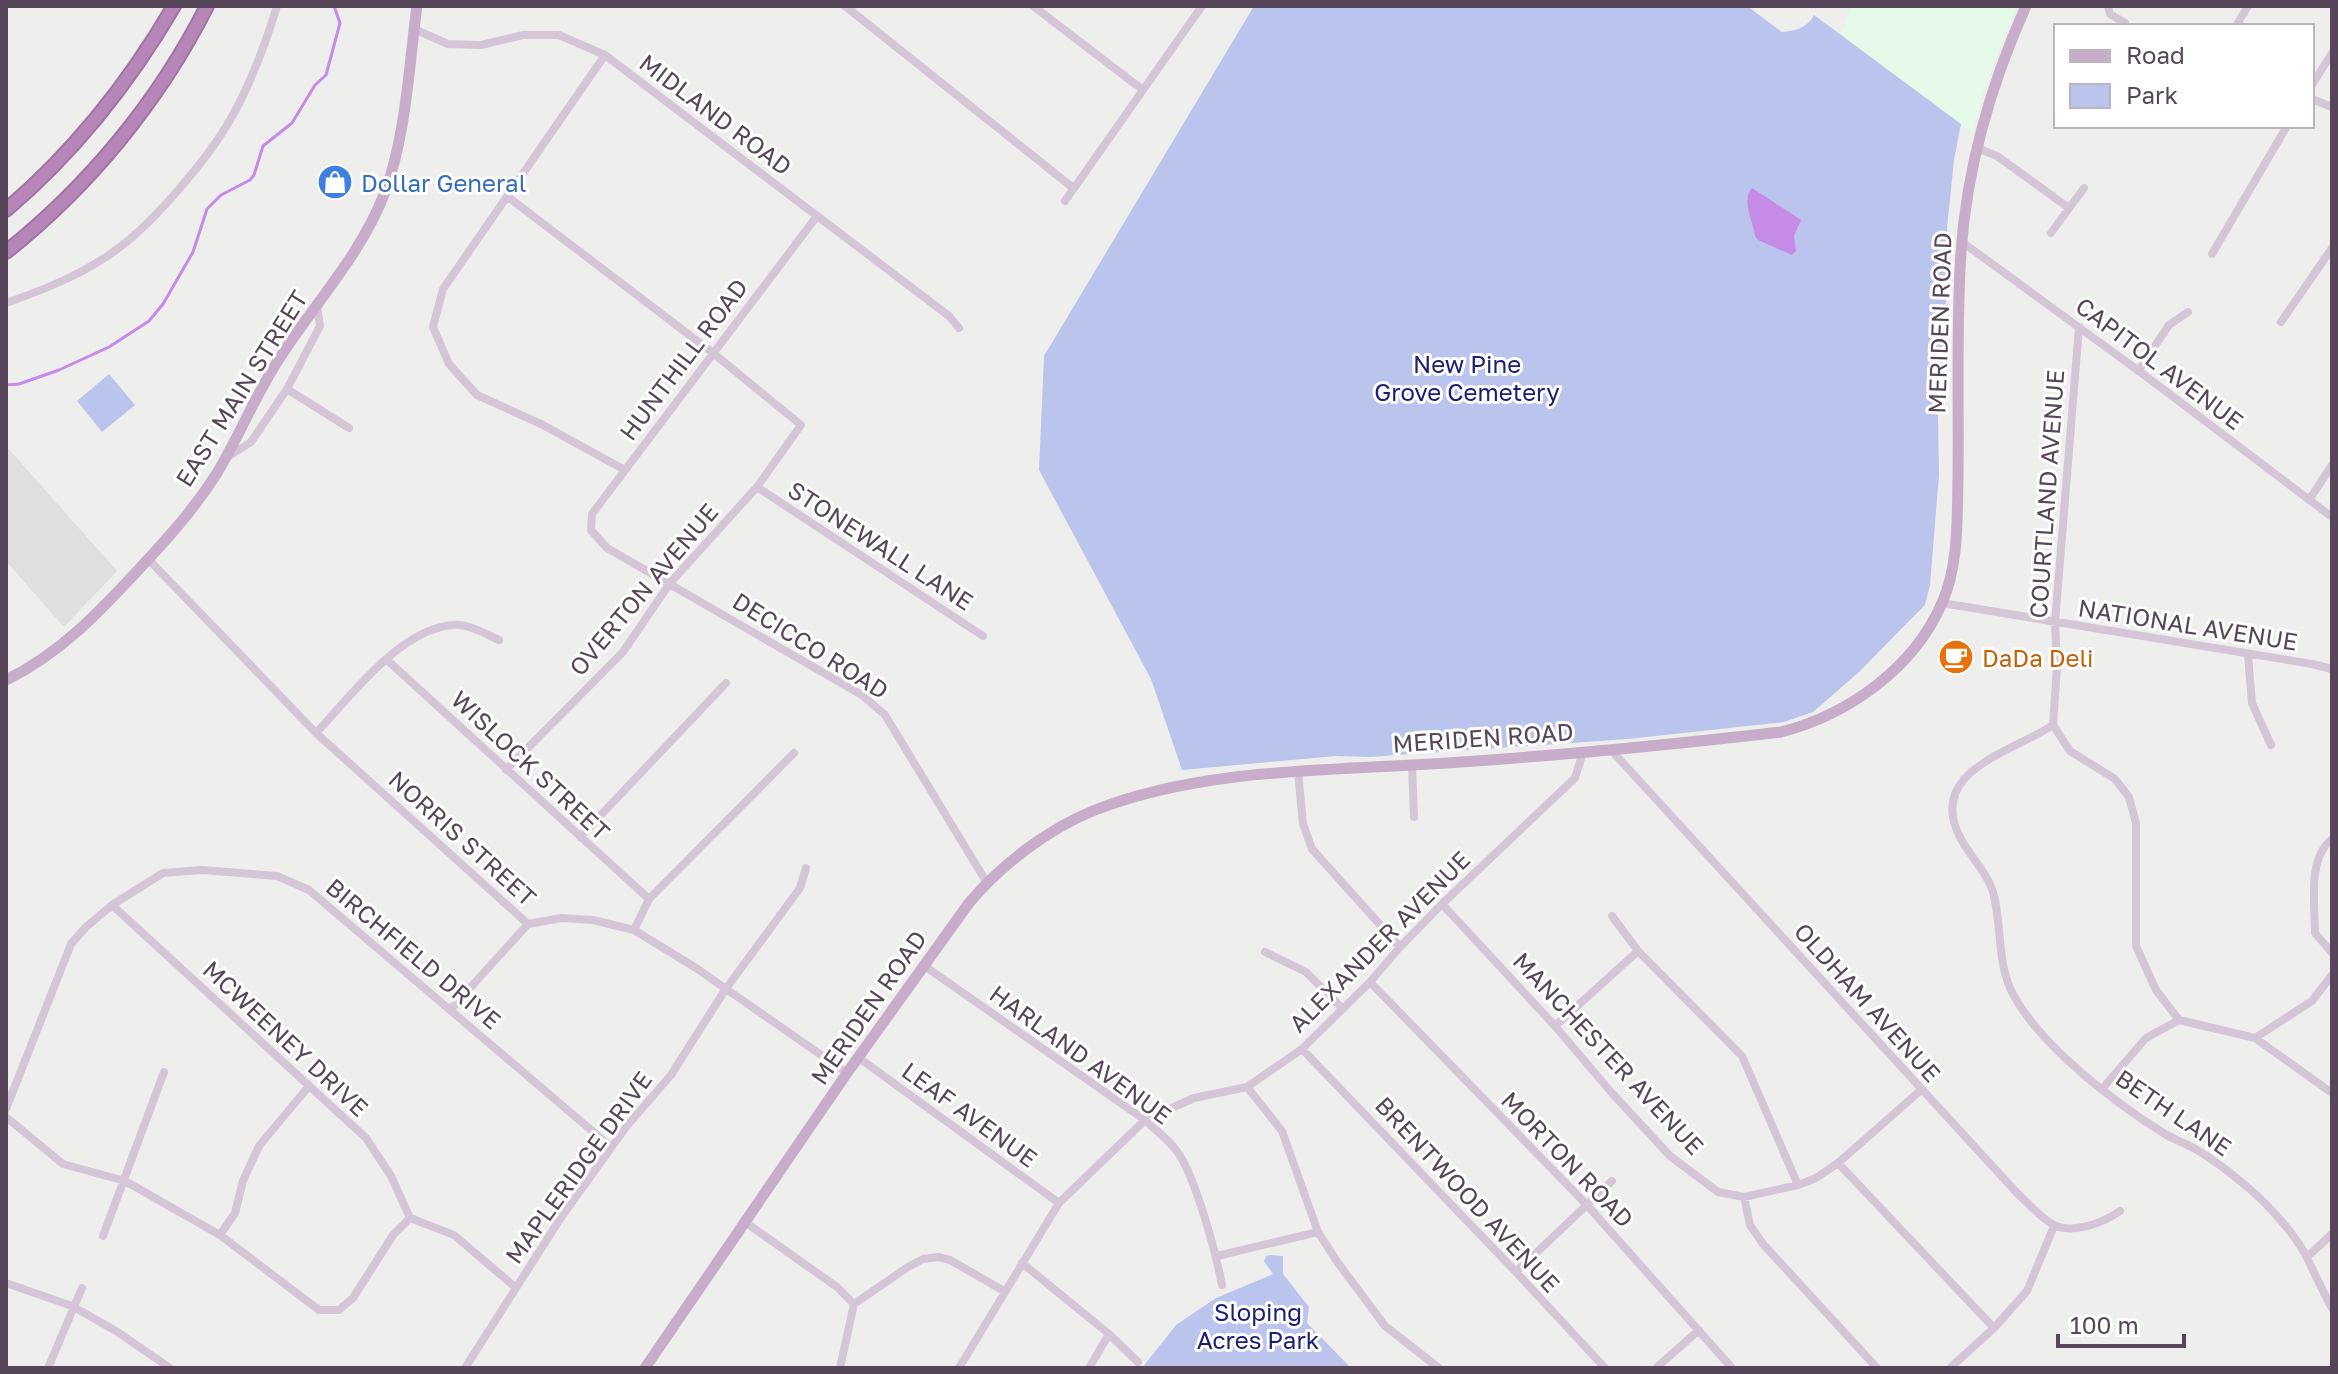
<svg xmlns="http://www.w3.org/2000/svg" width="2338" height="1374" font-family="'Golos Text',sans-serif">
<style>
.commercial{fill:#e5fae8}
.education{fill:#dfe0de}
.green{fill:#bbc4ec}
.water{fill:#c68ae7}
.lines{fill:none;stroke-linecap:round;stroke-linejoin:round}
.stream{stroke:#c68ae7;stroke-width:3}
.highway-casing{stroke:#a371a5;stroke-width:16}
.minor{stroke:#d4c6d6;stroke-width:8}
.major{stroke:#c8adca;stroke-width:11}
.highway{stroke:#b786b9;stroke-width:12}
.labels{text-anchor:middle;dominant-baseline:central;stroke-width:6;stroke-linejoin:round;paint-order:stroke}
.street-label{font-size:24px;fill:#574559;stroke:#fff}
.shop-label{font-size:24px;fill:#366cbe;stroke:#fff;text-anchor:start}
.park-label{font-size:24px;fill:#1a2076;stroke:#fff}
.food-label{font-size:24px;fill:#c56008;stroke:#fff;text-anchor:start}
</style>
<rect width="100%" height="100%" fill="#eeefec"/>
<path class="commercial" d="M1853,6h164l-34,86 -10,41 -133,-99z"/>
<path class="education" d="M6,446l111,125 -53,56 -58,-66z"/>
<path class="green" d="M1254,6h493l35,26c14,-1 25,-4 32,-17l147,109 -7,36 -7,68 3,28 -5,57 1,47 -8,55 1,60 -9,110 -5,20 -67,68 -45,39 -29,10 -156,17 -258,18 -34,-1 -154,14 -31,-91 -112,-209 5,-114z
M109,374l26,31 -33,27 -25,-31z
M1271,1255l12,1v18l26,33 -2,16 44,45h-209l34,-43 40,-27 57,-24 -9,-13 2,-5z"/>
<path class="water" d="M1752,188l49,32 -7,16 2,15 -4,4 -34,-15 -3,-4c-2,-16 -14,-35 -3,-48z"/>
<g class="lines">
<path class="stream" d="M6,385l13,-1 40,-14 50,-23 40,-26 14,-17 30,-52 14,-43 14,-14 29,-15 4,-5 9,-29 29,-23 23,-38 11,-10 14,-52 -6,-17"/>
<defs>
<path id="highway" d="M6,210c67,-57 123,-127 168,-204
M6,252c83,-66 153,-151 201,-246"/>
</defs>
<use href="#highway" class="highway-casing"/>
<path class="minor" d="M845,6l227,181
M1033,6l110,84
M2108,6l2,8 15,9 -1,3
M2236,26l12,-20
M414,29l34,15 33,1 42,-10h36l46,20 344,261 10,12
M605,55l-162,234 -10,38 16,37 28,31 64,29 84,46
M2312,85l20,-32
M2312,99l20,8
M1977,148l20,8 72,52
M1065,201l137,-195
M817,216l-225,298 -1,16 16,18 255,147 23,20 102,168
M2051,233l33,-45
M1962,242l185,135 185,140
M2212,254l75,-128
M6,303c40,-14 80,-30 114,-56 37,-28 92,-93 114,-134 18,-33 32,-71 43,-107
M2281,322l51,-74
M2079,327l-24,296 2,44 -4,58 17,26 45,28 14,18 7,26v123l20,44 23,30 76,18 77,55
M2138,371l31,-46 19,-13
M287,389l62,39
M226,458l25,-16 36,-53 33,-63 -3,-21
M757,487l226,149
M2309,500l23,-35
M148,559l168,174 212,191 33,-6 32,2 41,10 62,38 151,105
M1942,603l370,61 20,5
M2248,655l4,48 19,42
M386,659l263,240
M2053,725c-40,27 -129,46 -92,114 10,19 28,35 33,57 8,33 3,70 20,100 29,52 101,107 151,138 10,6 22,10 32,16 17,10 34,23 49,36 20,16 52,51 62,74 8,16 15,32 24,48
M316,733c34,-36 83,-103 136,-108 15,-2 34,9 47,15
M1611,750l406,443c11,10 23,24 35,31 20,11 51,-1 68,-13
M1412,765l2,52
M506,770l117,-118 47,-69 87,-96 44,-62 -88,-72 -205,-156
M1298,771l5,53 9,25 88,98
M580,837l146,-154
M2332,839c-25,20 -17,65 -17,94l17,20
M1442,904l113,122 56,66 59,64 48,36 26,5 54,-12 18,-7 22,-15 83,-73
M112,905l254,233 25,38 19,42
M1612,916l26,35 104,105 56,129
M634,930l15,-31 145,-146
M1265,952l41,20 37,37
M923,965l222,155c10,10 23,19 31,30 19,24 40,104 46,135
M1370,982l216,222 146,164
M450,1010l78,-86
M1555,1026l83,-75
M2255,1038l57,-37 20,-26
M1302,1049l214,223 89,96
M859,1058l200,145
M1247,1087l35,44 36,101 20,31 47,63 54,42
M2102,1089l44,-51 33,-18
M6,1109l65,-165 14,-16 27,-23 51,-32 39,-3 75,6 32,14 302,257
M6,1117l57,47 62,17 95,54 99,75h20l14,-12 40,-63 17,-17
M1838,1163l156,165
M1744,1197l6,28 13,19 114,124
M410,1218l44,17 61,52
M745,1222l92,65 17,17
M220,1235l15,-22 8,-32 16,-35 50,-60
M103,1236l61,-164
M1217,1256l101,-24
M2307,1257l25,-23
M1022,1263l87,71 29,28
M1516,1272l96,-91
M6,1283l66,23 44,25 54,37
M48,1368l34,-80
M465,1368l95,-149 66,-92 45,-52 54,-85 75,-102 6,-20
M840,1368l14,-64 54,-37 15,-8 15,-2 12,3 54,31
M959,1368l100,-165 86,-83 49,-22 53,-11 55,-38 68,-67 30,-35 42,-43 133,-126 8,-26
M1089,1368l20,-34
M1656,1368l43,-38
M1950,1368l44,-40 33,-37 27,-65"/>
<path class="major" d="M6,680c55,-27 93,-68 134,-112 28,-30 55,-60 77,-95 23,-38 39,-80 64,-117 35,-54 81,-103 104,-164 21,-56 24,-127 32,-186
M645,1368l202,-295 122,-170c33,-39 79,-74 126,-93 100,-39 212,-39 317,-45 124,-7 247,-19 369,-33 67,-17 133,-64 161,-129 17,-38 15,-85 16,-126 1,-75 -2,-151 3,-225 6,-86 30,-168 65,-246"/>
<use href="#highway" class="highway"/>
</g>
<defs>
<symbol id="shop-disc" viewBox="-11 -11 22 22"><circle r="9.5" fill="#3f7fe0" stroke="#fff"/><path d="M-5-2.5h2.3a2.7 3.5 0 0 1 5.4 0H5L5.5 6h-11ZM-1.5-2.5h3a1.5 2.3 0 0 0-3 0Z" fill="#fff"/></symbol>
<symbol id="cafe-disc" viewBox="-11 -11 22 22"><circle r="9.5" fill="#e8710a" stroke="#fff"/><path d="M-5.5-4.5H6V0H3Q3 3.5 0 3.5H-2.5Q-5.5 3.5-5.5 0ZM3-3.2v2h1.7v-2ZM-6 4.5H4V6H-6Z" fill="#fff"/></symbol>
</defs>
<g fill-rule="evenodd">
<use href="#shop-disc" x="315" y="162" width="40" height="40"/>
<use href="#cafe-disc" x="1936" y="637" width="40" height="40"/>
</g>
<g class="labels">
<g class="street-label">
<text transform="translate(716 114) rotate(37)">MIDLAND ROAD</text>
<text transform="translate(1939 323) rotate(-88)">MERIDEN ROAD</text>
<text transform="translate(683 359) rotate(-53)">HUNTHILL ROAD</text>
<text transform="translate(2160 363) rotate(37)">CAPITOL AVENUE</text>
<text transform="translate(241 388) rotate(-58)">EAST MAIN STREET</text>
<text transform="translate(2046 494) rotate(-86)">COURTLAND AVENUE</text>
<text transform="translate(881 545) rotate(33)">STONEWALL LANE</text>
<text transform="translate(643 589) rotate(-50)">OVERTON AVENUE</text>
<text transform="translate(2188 624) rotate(9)">NATIONAL AVENUE</text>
<text transform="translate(811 645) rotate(32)">DECICCO ROAD</text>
<text transform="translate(1483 737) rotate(-4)">MERIDEN ROAD</text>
<text transform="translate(531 765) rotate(43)">WISLOCK STREET</text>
<text transform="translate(463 838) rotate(42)">NORRIS STREET</text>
<text transform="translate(1379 941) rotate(-45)">ALEXANDER AVENUE</text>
<text transform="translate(414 953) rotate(40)">BIRCHFIELD DRIVE</text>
<text transform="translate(1868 1002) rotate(48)">OLDHAM AVENUE</text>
<text transform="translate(868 1007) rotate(-55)">MERIDEN ROAD</text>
<text transform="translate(286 1038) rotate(43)">MCWEENEY DRIVE</text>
<text transform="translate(1609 1053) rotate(47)">MANCHESTER AVENUE</text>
<text transform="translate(1081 1054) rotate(36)">HARLAND AVENUE</text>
<text transform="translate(2174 1112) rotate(34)">BETH LANE</text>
<text transform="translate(970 1114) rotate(36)">LEAF AVENUE</text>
<text transform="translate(1568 1159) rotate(46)">MORTON ROAD</text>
<text transform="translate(578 1167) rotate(-54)">MAPLERIDGE DRIVE</text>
<text transform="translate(1468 1194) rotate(47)">BRENTWOOD AVENUE</text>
</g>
<g class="shop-label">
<text x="361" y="182">Dollar General</text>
</g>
<g class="park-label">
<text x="1467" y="363">New Pine<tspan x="1467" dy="28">Grove Cemetery</tspan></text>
<text x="1258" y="1311">Sloping<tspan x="1258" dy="28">Acres Park</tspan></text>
</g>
<g class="food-label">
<text x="1982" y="657">DaDa Deli</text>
</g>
</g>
<rect width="2338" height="1374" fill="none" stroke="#574559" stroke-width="16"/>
<rect x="2054" y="24" width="260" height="104" fill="#ffffff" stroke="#bcb5bd" stroke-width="2"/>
<rect x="2070" y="50" width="40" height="12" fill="#c8adca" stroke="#bcb5bd" stroke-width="2"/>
<text x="2126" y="64" font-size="24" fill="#574559">Road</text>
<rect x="2070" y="84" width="40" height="24" fill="#bbc4ec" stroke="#bcb5bd" stroke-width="2"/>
<text x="2126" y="104" font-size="24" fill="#574559">Park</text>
<path d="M2058 1334v12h126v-12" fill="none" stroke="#574559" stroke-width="4"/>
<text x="2070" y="1334" font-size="24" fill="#574559" stroke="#ffffff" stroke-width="6" paint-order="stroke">100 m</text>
</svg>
